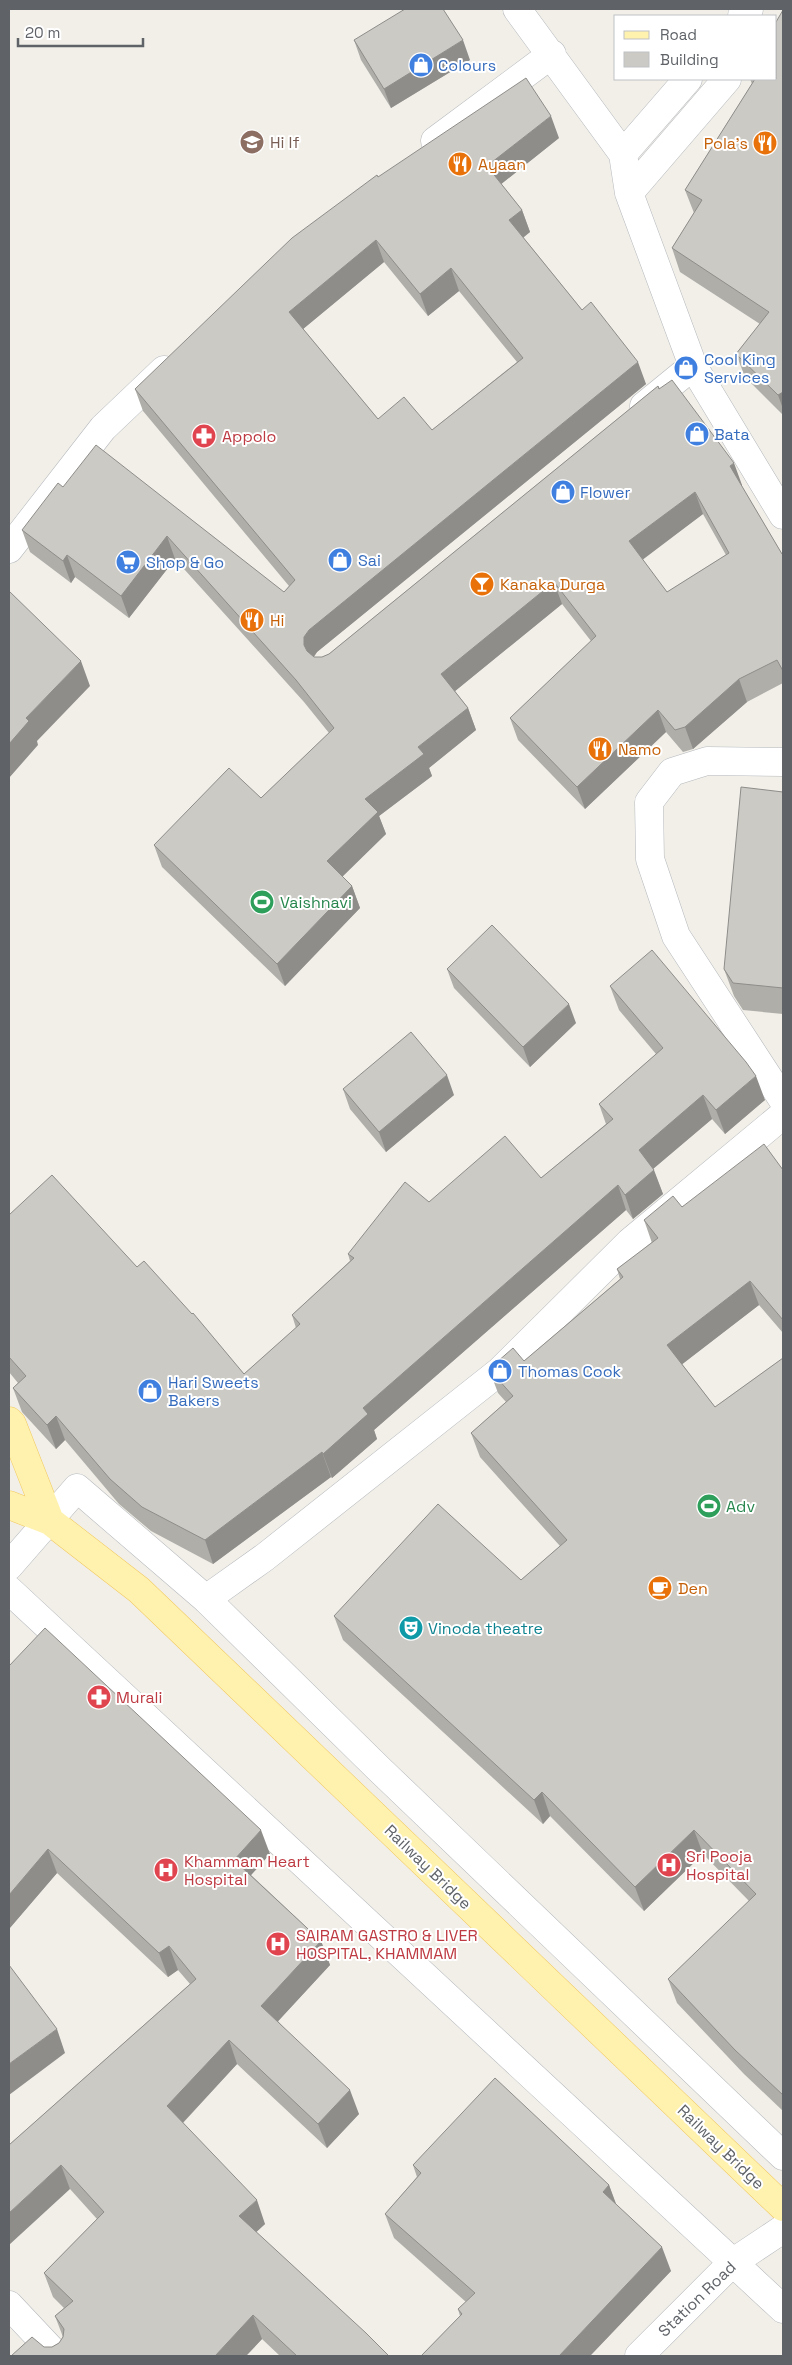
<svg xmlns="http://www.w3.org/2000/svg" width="792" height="2365" font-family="'Space Grotesk',sans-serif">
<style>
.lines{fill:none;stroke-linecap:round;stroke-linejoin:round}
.minor-casing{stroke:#b5b8bc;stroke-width:29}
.major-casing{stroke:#f2c960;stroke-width:29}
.minor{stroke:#fff;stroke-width:28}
.major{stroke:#fff2af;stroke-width:28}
.wall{fill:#afaea9;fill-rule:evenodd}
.shaded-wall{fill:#8f8d8a}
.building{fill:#cccac5;stroke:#8f8d8a;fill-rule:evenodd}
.labels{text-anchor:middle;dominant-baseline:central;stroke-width:4;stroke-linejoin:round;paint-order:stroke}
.shop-label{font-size:16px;fill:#366cbe;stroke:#fff;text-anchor:start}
.education-label{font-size:16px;fill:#785e54;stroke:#fff;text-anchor:start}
.food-label{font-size:16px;fill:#c56008;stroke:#fff;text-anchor:start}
.health-label{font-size:16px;fill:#be3a42;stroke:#fff;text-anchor:start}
.leisure-label{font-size:16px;fill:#27864d;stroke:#fff;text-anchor:start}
.culture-label{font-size:16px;fill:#0d838f;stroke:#fff;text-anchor:start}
.street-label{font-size:16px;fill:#5f6368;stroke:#fff}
</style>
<rect width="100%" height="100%" fill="#f1efe8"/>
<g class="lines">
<defs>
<path id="minor" d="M517,9l106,145 6,39 64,173 90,149
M742,16l7,-7
M435,141l117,-87
M623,154l65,-75
M629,193l98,-114
M644,406l49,-40
M9,549l94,-121 61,-58
M783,762l-76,-1 -35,11 -23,30 1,57 26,77 107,164
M9,1566l68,-78 129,111 172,169 405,388
M9,1590l774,719
M206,1599l59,-42 235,-186 130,-129 153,-127
M9,2305l48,51
M639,2356l93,-93 51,-34"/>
<path id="major" d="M9,1421l3,3 38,97
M9,1505l41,16 89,69 644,617"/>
</defs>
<use href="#minor" class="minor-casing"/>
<use href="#major" class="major-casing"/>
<use href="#minor" class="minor"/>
<use href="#major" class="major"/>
</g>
<path class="wall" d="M783,10v405l-38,-38 -9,-23 24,-30 -80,-52 -8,-24 22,-35 -9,-23 67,-106 -2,-5h26z
M354,40l116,20 -79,48 -30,-48z
M559,138l-58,46 21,26 8,22 -7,5 59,73 64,74 -329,268 -3,5h8l7,-3 329,-268 84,99h-1l41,69h1v129l-36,19 -54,47 -10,3 -17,-20 -81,77 -67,-69 -8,-22 81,-77 -29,-37 -107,87 13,17 8,22 -47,38 3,8 -53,40 7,18 -44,42 10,10 8,22 -75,78 -123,-119 -8,-22 107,-47 68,-65 -25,-31 -129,-143 -46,59 -54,-41 -4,6 -41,-31 -8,-22 41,-43 221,105 5,-6 -146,-175 -8,-22 243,-212zM384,262l44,54 31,-25 58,71 -85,68 -54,-11 -75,-90zM703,514l23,41 -59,37 -25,-33z
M783,792v222l-40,-4 -9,-14 -10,-27z
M447,969l129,54 -46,44 -76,-79z
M610,986l155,114 -40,34 -13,-15 -59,50 10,25 -30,25 -7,-9 -252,220 3,9 -45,39 -1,-1 -118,87 -62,-33 -32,-27 -54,-64 -9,9 -34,-37 -9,-24 5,-5 -9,-11v-157l128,52 107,107 52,-46 -4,-13 58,-54 -2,-7 81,-52 112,-24 65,-54 -7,-20 57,-50 -37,-44z
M343,1089l111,6 -68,57 -36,-43z
M783,1170v163l-24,-28 -77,59 33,43 68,-49v753l-39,-37 -67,-71 -9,-24 81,-78 -46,-47 -59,57 -94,-95 -7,8 -200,-184 -9,-24 187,-36 39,-34 -80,-89 -9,-24 35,-31 -8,-9 -9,-24 35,-8 96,-82 -3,-10 35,-26 -8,-23z
M9,1666l261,188 -19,21 70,66 9,24 -52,56 81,93 -32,34 -90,-84 -54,59 82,101 -9,8 133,124h-109l-18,-17 -16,17h-235l33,-9h8l7,-4 4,-6 -8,-21 9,-8 -11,-11 -9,-24 53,-54 -27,-30 -61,-44 181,-161 -12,-14 -10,7 -111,-104 -48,56z
M413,2165l196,20 7,20 55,66 -81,85h-169l39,-40 -2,-7 8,-7 -72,-64 -9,-24 32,-37z"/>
<path class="shaded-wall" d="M463,40l7,20 -79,48 -7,-19z
M551,116l8,22 -64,51 -8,-23z
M522,210l8,22 -12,10 -9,-22z
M376,240l8,22 -87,72 -8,-22z
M451,268l8,23 -31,25 -8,-22z
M638,362l8,22 -329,268 -5,7v8l-8,-22v-8l5,-7z
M783,392v17l-5,-14z
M734,463l8,22 -4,3 -8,-22z
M695,492l8,22 -66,50 -8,-23z
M167,536l8,23 -46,59 -8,-22z
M67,555l8,22 -4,6 -8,-22z
M554,582l8,22 -113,92 -8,-22z
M81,661l9,25 -53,55 1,4 -29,33v-34l17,-26z
M739,679l8,23 -54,47 -8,-22z
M468,708l8,22 -47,38 3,8 -53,40 7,18 -51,50 -8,-23 38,-62 53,-52z
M658,710l8,22 -81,77 -8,-22z
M352,886l8,22 -75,78 -8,-22z
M569,1004l7,19 -46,44 -7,-20z
M447,1075l7,20 -68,57 -7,-20z
M756,1076l9,24 -40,34 -9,-24z
M703,1095l9,24 -65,55 -8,-24z
M654,1170l9,24 -30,25 -8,-24z
M618,1185l8,25 -252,220 3,9 -45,39 -9,-24 40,-46z
M750,1281l9,24 -83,64 -9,-24z
M56,1416l9,24 -9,9 -9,-24z
M322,1452l9,25 -118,87 -8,-24z
M542,1792l8,24 -7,8 -9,-24z
M261,1830l9,24 -27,30 -9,-24z
M694,1830l9,24 -59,57 -9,-24z
M48,1849l9,24 -48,56v-34z
M321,1941l9,24 -60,65 -9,-24z
M169,1946l9,24 -10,7 -9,-24z
M57,2029l8,24 -56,42v-31z
M229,2040l8,24 -61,66 -9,-24z
M350,2090l9,24 -32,34 -9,-24z
M61,2165l9,24 -61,56v-32z
M609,2185l9,24 -15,-17z
M257,2200l8,24 -17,16 -9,-24z
M662,2247l9,24 -81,85h-31z
M253,2315l9,24 -16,17h-31z"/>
<path class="building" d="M405,9h38l20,31 -79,49 -30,-49z
M783,10v382l-5,3 -42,-41 33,-42 -97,-64 30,-48 -17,-10 70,-111h21v-57z
M526,78l25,38 -64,50 35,44 -13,10 73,90 9,-8 47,60 -329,268 -5,7v8l3,6 7,6h8l7,-3 329,-268 1,3 13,-9 62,83 -4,3 52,88h1v117l-6,-11 -38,19 -54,48 -10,3 -17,-20 -81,77 -67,-69 86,-82 -42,-54 -113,92 27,34 -50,39 6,7 -59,45 13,13 -51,49 25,25 -75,78 -123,-119 75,-77 32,30 73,-70 -38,-48 -129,-144 -46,60 -54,-41 -4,6 -41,-31 36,-47 5,4 33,-42 188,147 11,-12 -160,-191 157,-151 85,-63 1,2zM376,240l44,54 31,-26 72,90 -91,72 -28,-33 -26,22 -89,-107zM695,492l34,61 -62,39 -38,-51z
M9,591l72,70 -55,57 3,3 -20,23z
M741,787l42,5v196l-50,-5 -9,-14z
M492,925l77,79 -46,43 -76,-78z
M652,950l94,112 10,14 -40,34 -13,-15 -64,55 15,20 -29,25 -7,-10 -255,223 5,6 -45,40 -1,-2 -117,88 -63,-33 -32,-28 -54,-63 -9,9 -34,-37 13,-12 -17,-19v-142l43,-40 85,92 7,-6 48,53 1,-1 51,61 56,-50 -8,-9 62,-57 -6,-4 57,-72 24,20 76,-66 36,42 72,-59 -14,-15 64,-56 -53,-62z
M411,1032l36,43 -68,57 -36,-43z
M764,1144l19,26v150l-33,-39 -83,64 48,62 68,-49v737l-48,-45 -67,-71 88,-85 -62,-64 -59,57 -93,-95 -8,8 -200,-184 104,-112 83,76 46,-40 -96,-107 42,-37 -24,-27 24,-21 11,13 99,-84 -6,-8 41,-31 -14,-18 29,-24 9,11z
M45,1628l216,202 -27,30 87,81 -60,65 89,84 -32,34 -89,-84 -62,66 90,94 -18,16 127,117 23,23h-92l-44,-41 -38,41h-204l21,-19 12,10h8l7,-4 4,-6 1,-8 -9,-13 18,-15 -29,-28 60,-61 -43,-47 -52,48v-68l187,-166 -27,-33 -10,7 -111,-104 -39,46v-229z
M9,1965l48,64 -48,35z
M495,2078l114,107 -6,7 59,55 -103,109h-138l41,-42 -4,-5 17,-16 -90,-79 36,-41 -8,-8z"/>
<defs>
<symbol id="shop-disc" viewBox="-11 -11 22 22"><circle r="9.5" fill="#3f7fe0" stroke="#fff"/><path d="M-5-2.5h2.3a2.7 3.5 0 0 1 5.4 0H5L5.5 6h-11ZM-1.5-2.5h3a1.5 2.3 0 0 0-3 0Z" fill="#fff"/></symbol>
<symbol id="university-disc" viewBox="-11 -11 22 22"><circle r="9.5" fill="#8d6e63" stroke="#fff"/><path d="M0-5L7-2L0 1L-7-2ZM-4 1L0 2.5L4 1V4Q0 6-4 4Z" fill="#fff"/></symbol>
<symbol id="restaurant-disc" viewBox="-11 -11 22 22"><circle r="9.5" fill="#e8710a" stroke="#fff"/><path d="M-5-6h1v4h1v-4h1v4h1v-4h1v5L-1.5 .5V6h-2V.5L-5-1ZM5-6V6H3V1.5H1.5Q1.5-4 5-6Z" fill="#fff"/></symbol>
<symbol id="pharmacy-disc" viewBox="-11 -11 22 22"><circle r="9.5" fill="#e0444e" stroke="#fff"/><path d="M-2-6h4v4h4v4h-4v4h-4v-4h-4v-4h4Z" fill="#fff"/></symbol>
<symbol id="supermarket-disc" viewBox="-11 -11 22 22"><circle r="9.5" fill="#3f7fe0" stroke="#fff"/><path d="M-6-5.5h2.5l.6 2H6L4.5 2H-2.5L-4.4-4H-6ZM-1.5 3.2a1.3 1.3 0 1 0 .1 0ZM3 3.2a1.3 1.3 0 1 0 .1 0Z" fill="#fff"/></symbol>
<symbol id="bar-disc" viewBox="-11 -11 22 22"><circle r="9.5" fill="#e8710a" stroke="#fff"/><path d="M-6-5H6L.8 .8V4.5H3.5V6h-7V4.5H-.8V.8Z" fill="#fff"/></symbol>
<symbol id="stadium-disc" viewBox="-11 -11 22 22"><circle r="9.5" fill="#2e9e5b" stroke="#fff"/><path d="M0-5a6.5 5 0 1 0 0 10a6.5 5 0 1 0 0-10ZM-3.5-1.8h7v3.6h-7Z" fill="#fff"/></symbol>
<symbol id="cafe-disc" viewBox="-11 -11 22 22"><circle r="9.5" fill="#e8710a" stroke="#fff"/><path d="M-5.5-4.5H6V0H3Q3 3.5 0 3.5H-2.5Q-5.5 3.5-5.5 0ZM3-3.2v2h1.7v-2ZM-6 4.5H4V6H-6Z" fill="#fff"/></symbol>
<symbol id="theatre-disc" viewBox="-11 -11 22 22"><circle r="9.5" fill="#0f9aa8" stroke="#fff"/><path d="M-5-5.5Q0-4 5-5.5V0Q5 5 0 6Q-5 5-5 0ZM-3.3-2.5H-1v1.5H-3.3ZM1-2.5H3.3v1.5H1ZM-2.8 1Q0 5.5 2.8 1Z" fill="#fff"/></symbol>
<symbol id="hospital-disc" viewBox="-11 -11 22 22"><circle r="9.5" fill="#e0444e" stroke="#fff"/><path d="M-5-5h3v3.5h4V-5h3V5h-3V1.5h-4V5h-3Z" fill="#fff"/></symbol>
</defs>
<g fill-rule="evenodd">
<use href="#shop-disc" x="407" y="51" width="28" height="28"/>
<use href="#university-disc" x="238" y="128" width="28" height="28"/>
<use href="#restaurant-disc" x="751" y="129" width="28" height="28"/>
<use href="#restaurant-disc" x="446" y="150" width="28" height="28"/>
<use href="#shop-disc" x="672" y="354" width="28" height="28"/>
<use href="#shop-disc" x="683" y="420" width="28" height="28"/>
<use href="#pharmacy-disc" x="190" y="422" width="28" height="28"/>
<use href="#shop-disc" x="549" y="478" width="28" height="28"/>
<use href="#shop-disc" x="326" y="546" width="28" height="28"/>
<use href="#supermarket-disc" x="114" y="548" width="28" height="28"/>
<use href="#bar-disc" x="468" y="570" width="28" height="28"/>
<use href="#restaurant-disc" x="238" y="606" width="28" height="28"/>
<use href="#restaurant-disc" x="586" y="735" width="28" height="28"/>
<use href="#stadium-disc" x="248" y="888" width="28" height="28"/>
<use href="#shop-disc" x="486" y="1357" width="28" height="28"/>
<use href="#shop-disc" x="136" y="1377" width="28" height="28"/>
<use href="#stadium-disc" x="695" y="1492" width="28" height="28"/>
<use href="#cafe-disc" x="646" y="1574" width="28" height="28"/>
<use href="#theatre-disc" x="397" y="1614" width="28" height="28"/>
<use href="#pharmacy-disc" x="85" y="1683" width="28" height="28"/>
<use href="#hospital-disc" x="655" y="1851" width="28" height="28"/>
<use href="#hospital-disc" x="152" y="1856" width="28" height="28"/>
<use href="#hospital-disc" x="264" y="1930" width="28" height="28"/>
</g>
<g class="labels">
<g class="shop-label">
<text x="438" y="65">Colours</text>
<text x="704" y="359">Cool King<tspan x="704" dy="18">Services</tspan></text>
<text x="714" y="434">Bata</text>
<text x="580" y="492">Flower</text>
<text x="358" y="560">Sai</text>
<text x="146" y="562">Shop &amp; Go</text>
<text x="518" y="1371">Thomas Cook</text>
<text x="168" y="1382">Hari Sweets<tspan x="168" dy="18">Bakers</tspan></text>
</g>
<g class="education-label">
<text x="270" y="142">Hi If</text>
</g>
<g class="food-label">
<text x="748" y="143" text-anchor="end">Pola's</text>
<text x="478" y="164">Ayaan</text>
<text x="500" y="584">Kanaka Durga</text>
<text x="270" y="620">Hi</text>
<text x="618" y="749">Namo</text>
<text x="678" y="1588">Den</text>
</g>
<g class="health-label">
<text x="222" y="436">Appolo</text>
<text x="116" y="1697">Murali</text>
<text x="686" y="1856">Sri Pooja<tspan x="686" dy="18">Hospital</tspan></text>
<text x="184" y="1861">Khammam Heart<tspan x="184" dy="18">Hospital</tspan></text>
<text x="296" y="1935">SAIRAM GASTRO &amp; LIVER<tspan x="296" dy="18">HOSPITAL, KHAMMAM</tspan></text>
</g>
<g class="leisure-label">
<text x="280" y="902">Vaishnavi</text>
<text x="726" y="1506">Adv</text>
</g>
<g class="culture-label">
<text x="428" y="1628">Vinoda theatre</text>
</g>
<g class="street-label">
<text transform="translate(428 1867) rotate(44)">Railway Bridge</text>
<text transform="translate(721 2147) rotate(44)">Railway Bridge</text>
<text transform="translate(697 2299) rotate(-44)">Station Road</text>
</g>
</g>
<rect width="792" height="2365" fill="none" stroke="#5f6368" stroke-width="20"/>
<rect x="614" y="15" width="162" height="65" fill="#ffffff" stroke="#bfc1c3"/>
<rect x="624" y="31" width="25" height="8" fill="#fff2af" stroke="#bfc1c3"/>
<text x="660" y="40" font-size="15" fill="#5f6368">Road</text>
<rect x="624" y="52" width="25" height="15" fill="#cccac5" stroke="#bfc1c3"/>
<text x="660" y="65" font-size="15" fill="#5f6368">Building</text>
<path d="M18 38v8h125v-8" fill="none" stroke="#5f6368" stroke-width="2.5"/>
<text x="25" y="38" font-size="15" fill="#5f6368" stroke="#ffffff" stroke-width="4" paint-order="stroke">20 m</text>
</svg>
